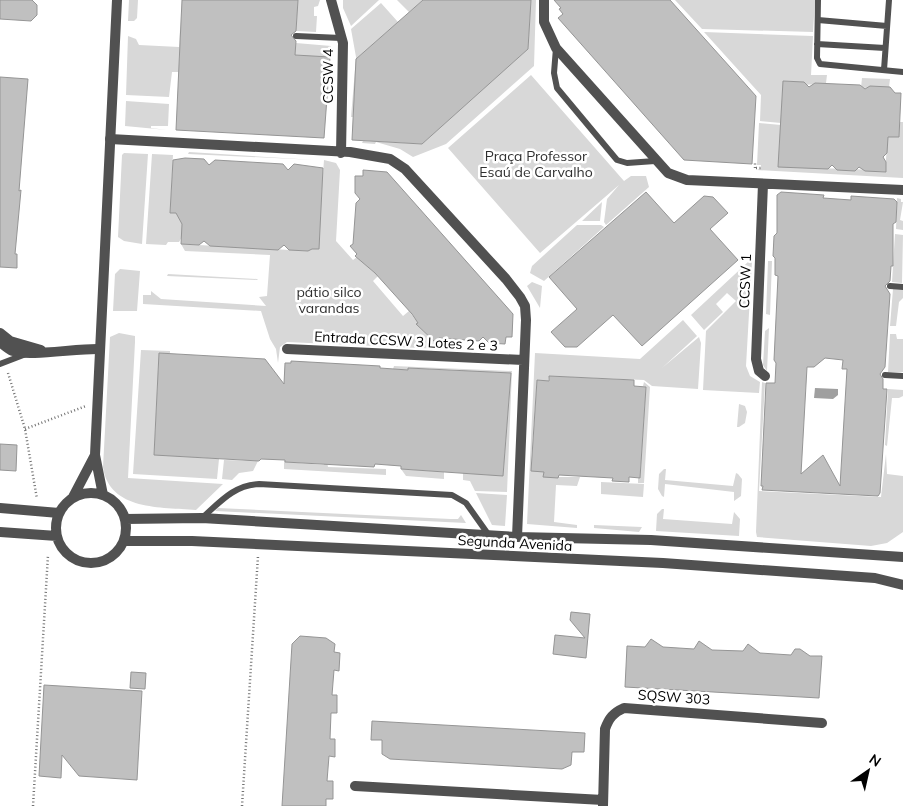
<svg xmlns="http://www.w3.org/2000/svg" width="903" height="806" font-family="Mulish,sans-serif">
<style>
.green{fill:#d8d8d8}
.water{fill:#9f9f9f}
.building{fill:#c0c0c0;stroke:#959595;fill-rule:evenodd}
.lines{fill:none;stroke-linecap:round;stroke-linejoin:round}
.path{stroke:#737373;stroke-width:2.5;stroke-dasharray:1 2.5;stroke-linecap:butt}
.service{stroke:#515151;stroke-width:6}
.minor{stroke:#515151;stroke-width:10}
.tertiary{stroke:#515151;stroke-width:10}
.labels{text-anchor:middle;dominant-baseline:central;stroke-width:5;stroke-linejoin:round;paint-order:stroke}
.street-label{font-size:14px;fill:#000;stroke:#fff}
.park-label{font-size:14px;fill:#2f2f2f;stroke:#fff}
</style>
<rect width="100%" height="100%" fill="#fff"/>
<path class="green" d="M129,0h9l-1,18 -3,3h-6z
M298,0h22l-2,6 -4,1v9h3l-1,16 -20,-1z
M343,0h36l-28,26 -8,-18z
M397,0h26l-14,12z
M531,0h5l-2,66 -88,78 -33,13 -13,-8 -24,-7 -1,2 -13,-1 1,-2 59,3 106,-95z
M675,0h140l-2,32 -111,-3z
M381,3l17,19 -42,37 -3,58h-2l5,-60 -5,-28z
M181,12l-3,80v-20h-6l-3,25 -43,-2 2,-59 8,3 3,6 40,2z
M704,32l109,4 -2,39h16l-1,8 -21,2 -1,-3 -20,-1 -3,42 -21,-2 1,-26z
M296,43l35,3 -1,12 -35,-3z
M531,75l93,106 7,-5h15l3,11 -43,38 -2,-3 3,-23 12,-14 -79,68 -92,-105z
M862,78l28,1 -1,8 -28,1z
M126,101l43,3 -1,22h-17v2l16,2 -42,-4z
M900,122h3v56l-146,-8 4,-2v-3h-4l2,-42 22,2 28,43 47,1 29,3 2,-26 -1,-10 13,1z
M189,152l126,8 -127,-6z
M124,153l24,1 -6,90 -18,-3 -6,-4 4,-82z
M152,154l21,1 -3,58h13l-1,24 -3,5h-11l-2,3 -20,-1z
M324,160l12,3 4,7 -4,71 17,19 4,-3 21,19 -5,5 30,35 6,-5 9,12 -1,2 25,24 -155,-7 -7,5 -2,16 -2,-14 -6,-10 -9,-28 -118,-7v-9h8v-4l10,8 105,7 -7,-9 8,-1 3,-41 -85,-4 -4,-7 127,7 12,-38z
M897,198l4,1v3h2l-3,18 3,1v9l-7,-1z
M602,202l-2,19h-18z
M577,225h24l3,2 -60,54 -14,-8 2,-7z
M895,234l8,1 -1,48 -10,-1z
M748,259l4,2 -6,105 4,10 10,6 -1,11 -56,-3 3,-59 30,-30 -9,-8 -11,11 7,8 -19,18 -13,-15 57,-53z
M768,261h4l-2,54 -4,-1z
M120,269l20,2 -3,40h-24l2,-37z
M168,274l89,5 1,1 -91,-4z
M532,282l10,4 -2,22 -13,-22z
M893,289l10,1v8l-4,4 -3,24h-6z
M683,320l14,16 -35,32 37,-31 2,6 -3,46 -46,-3 -8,-6 -95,-4 -1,5 -11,-1 -6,82 13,10v5h36l-3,9 -21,-1 -2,37 23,3v3l-50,-4 8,-171 105,6z
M769,328l-2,43 -4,-6 2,-34z
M119,333l16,3v6l-7,136 95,6 -27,26c-34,-3 -87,1 -93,-43l7,-130z
M890,334h6l1,5h6v33h-15z
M141,350l29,1v2l-11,2 -5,99 65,5 -2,20 -84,-5z
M394,366l118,5 -5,121 -32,-1 -5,-10 -7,-1v-7l40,2 8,-102 -49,-1v-2l-54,-2v2l-15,-1z
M644,382l6,5 -6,96h-6v-6h2l6,-90 -3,-1z
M762,382l3,1 -6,108 122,6 5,-43 1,20 16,2v56l-16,11 -16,3 -114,-9 -1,-5z
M888,389l15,1v6l-4,2h-7l-5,48 -2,-1z
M739,404l6,2 2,6 -2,11 -6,4h-2z
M224,460l34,1 -5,10 -14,2 -7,7 -10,-1z
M284,460l1,2 39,3v-3h3l1,5 58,2v6l-102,-6z
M401,469l43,3v7l-38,-3z
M664,469h2l-1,11 68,6 3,-13 2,1 4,5 -1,17 -7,5v-9l-69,-8 -1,13 -2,-1 -4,-7 1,-15z
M601,482l43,2 -1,13 -42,-3z
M476,493l31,2 -2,31 -13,-1z
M218,508l233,11h7l3,-4 5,8 -251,-12z
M662,509h2l-1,10 69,5 2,-12 6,7 -1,17 -83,-5 1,-17z
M594,525l48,2 -3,5 -45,-4z"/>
<path class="water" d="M815,388l23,1v6l-5,4 -19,-1z"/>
<path class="building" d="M0,0h32l5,5v10l-6,6 -31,-2z
M182,0h116l-2,31 -5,4 5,6 -1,14 35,2 -6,81 -148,-8z
M423,0h108l-3,49 -106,95 -70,-4 4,-81z
M554,0h116l86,96 -4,68 -68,-4 -126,-142 5,-4 -4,-5 2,-1z
M0,77l28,2 -9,112 2,-1 -6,64h2v14l-17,-1z
M783,81l21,1 5,5 6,-4 45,2 5,4 5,-3 20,1 5,6h6l-2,44h-11l-1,16 -4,4 3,5v10l-21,-1 -6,-4 -4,4 -18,-1 -5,-5 -4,4 -50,-2z
M185,158l19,1 5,6 6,-5 68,4 5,6 6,-6 29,4 -4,81h-7l-4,2 -19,-1 -5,-5 -6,5 -68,-4 -6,-5 -5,4 -18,-1 1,-20 -6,-11h-6l3,-53z
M363,170l24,2 126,142 -1,23h-6l-1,7 -16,-1 -6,-6 -4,4 -40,-3 -4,4 -19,-18 2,-1 -6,-9 -37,-41 -20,-17 2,-2 -7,-8 3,-2 3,-41 4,-4 -5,-6v-17h8z
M646,192l28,31 30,-27 9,1 15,16 -18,16 28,31 -96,86 -29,-31 -36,32h-12l-14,-15 26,-23 -28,-32z
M781,192l43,3 -1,3 28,2v-4l43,3 3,3 -1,20 -3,2v42h-2l-1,15 -5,5 5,8 -5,73 -5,7 3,5v10h4l-7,104 -2,3 -116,-6 1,-4h-2l5,-103h9l1,-20 -2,-3 4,-84 -3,-1v-17l-2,-2 1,-20 3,-3v-38zM825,358l18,2 -1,9h5l-7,117 -17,-31 -22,19 6,-107h7z
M159,353l106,6 19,25 1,-21h6v-2l89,5v2l28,2v-2l103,5 -8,103 -102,-7v-3l-26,-2 -1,3 -89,-5v-2l-24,-1 -2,2 -105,-6z
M549,376l85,4v6l12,1 -6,91 -11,-1v5l-17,-1 1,-3 -54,-3 -1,3 -15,-1 1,-5 -13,-1 6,-91 12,1z
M0,444l17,1 -1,26 -16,-1z
M571,612l19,2 -4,44 -33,-4 2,-19 30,3 -15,-18z
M300,636l26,2 9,6 -1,8 6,1 -1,18 -5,-1 -2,25h5v18h-6l-1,26h5v18l-6,-1 -2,25h6v18h-7v7h-44l10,-162z
M651,639l12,8 31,2 5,-8 13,9 31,1 5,-7 12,9 31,2 4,-6h5l10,7h12l-3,42 -194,-11 2,-41 18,1z
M131,672l15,1 -1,16 -15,-1z
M44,685l98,6 -5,89 -58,-4 -17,-21 -1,23 -22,-2z
M372,721l213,12 -1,19h-12l-1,13 -9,4 -172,-10 -8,-5v-14h-11z"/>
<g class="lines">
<path class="path" d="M755,168v-7
M756,168h5
M8,373l17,56 12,70
M25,429l61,-23
M33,806l15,-251
M242,806l16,-250"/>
<path class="service" d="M818,0l-1,58 3,6 83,8
M818,20l69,6
M296,36l45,2
M817,44l68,4
M556,48l-2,25 3,15 60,72 10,3 28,-2
M884,70l5,-70
M890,286l13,1
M0,364l26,-10
M885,375l18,1
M202,518c18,-16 32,-33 57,-34l193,11 14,8 22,31"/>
<path class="minor" d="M331,0l12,43 -2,110
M544,0v22l12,26 112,125 19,7 216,10
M110,139l240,13 40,7 15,10 101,110 14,18 5,9 1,14 -9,217
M763,184l-7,175 3,12 6,5
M0,333l10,8 31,9
M0,342c4,3 8,7 13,9 14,6 66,-3 87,-2
M287,349l236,11
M355,786l248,14
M603,806l2,-77c4,-11 8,-16 19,-21l198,15"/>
<path class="tertiary" d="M56 528a35 35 0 1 1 70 0a35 35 0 1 1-70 0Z
M103,495l-8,-40 22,-455
M73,497l22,-42
M0,508l59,5
M125,519l77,-1 315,19 134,3 252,17
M0,532l57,4
M124,541h68l471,22 212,15 28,7"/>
</g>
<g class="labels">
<g class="street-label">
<text transform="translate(328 76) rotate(-90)">CCSW 4</text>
<text transform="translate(745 281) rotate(-88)">CCSW 1</text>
<text transform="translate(406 341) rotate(3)">Entrada CCSW 3 Lotes 2 e 3</text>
<text transform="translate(515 543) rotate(3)">Segunda Avenida</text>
<text transform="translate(674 697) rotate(4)">SQSW 303</text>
</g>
<g class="park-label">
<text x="536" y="156">Praça Professor<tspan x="536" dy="16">Esaú de Carvalho</tspan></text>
<text x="329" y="292">pátio silco<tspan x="329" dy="16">varandas</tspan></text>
</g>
</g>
<g transform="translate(868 771) rotate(34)" stroke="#ffffff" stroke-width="4" paint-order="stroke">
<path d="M0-4L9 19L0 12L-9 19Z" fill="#000000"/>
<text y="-8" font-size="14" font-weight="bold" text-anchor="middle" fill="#000000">N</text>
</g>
</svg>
